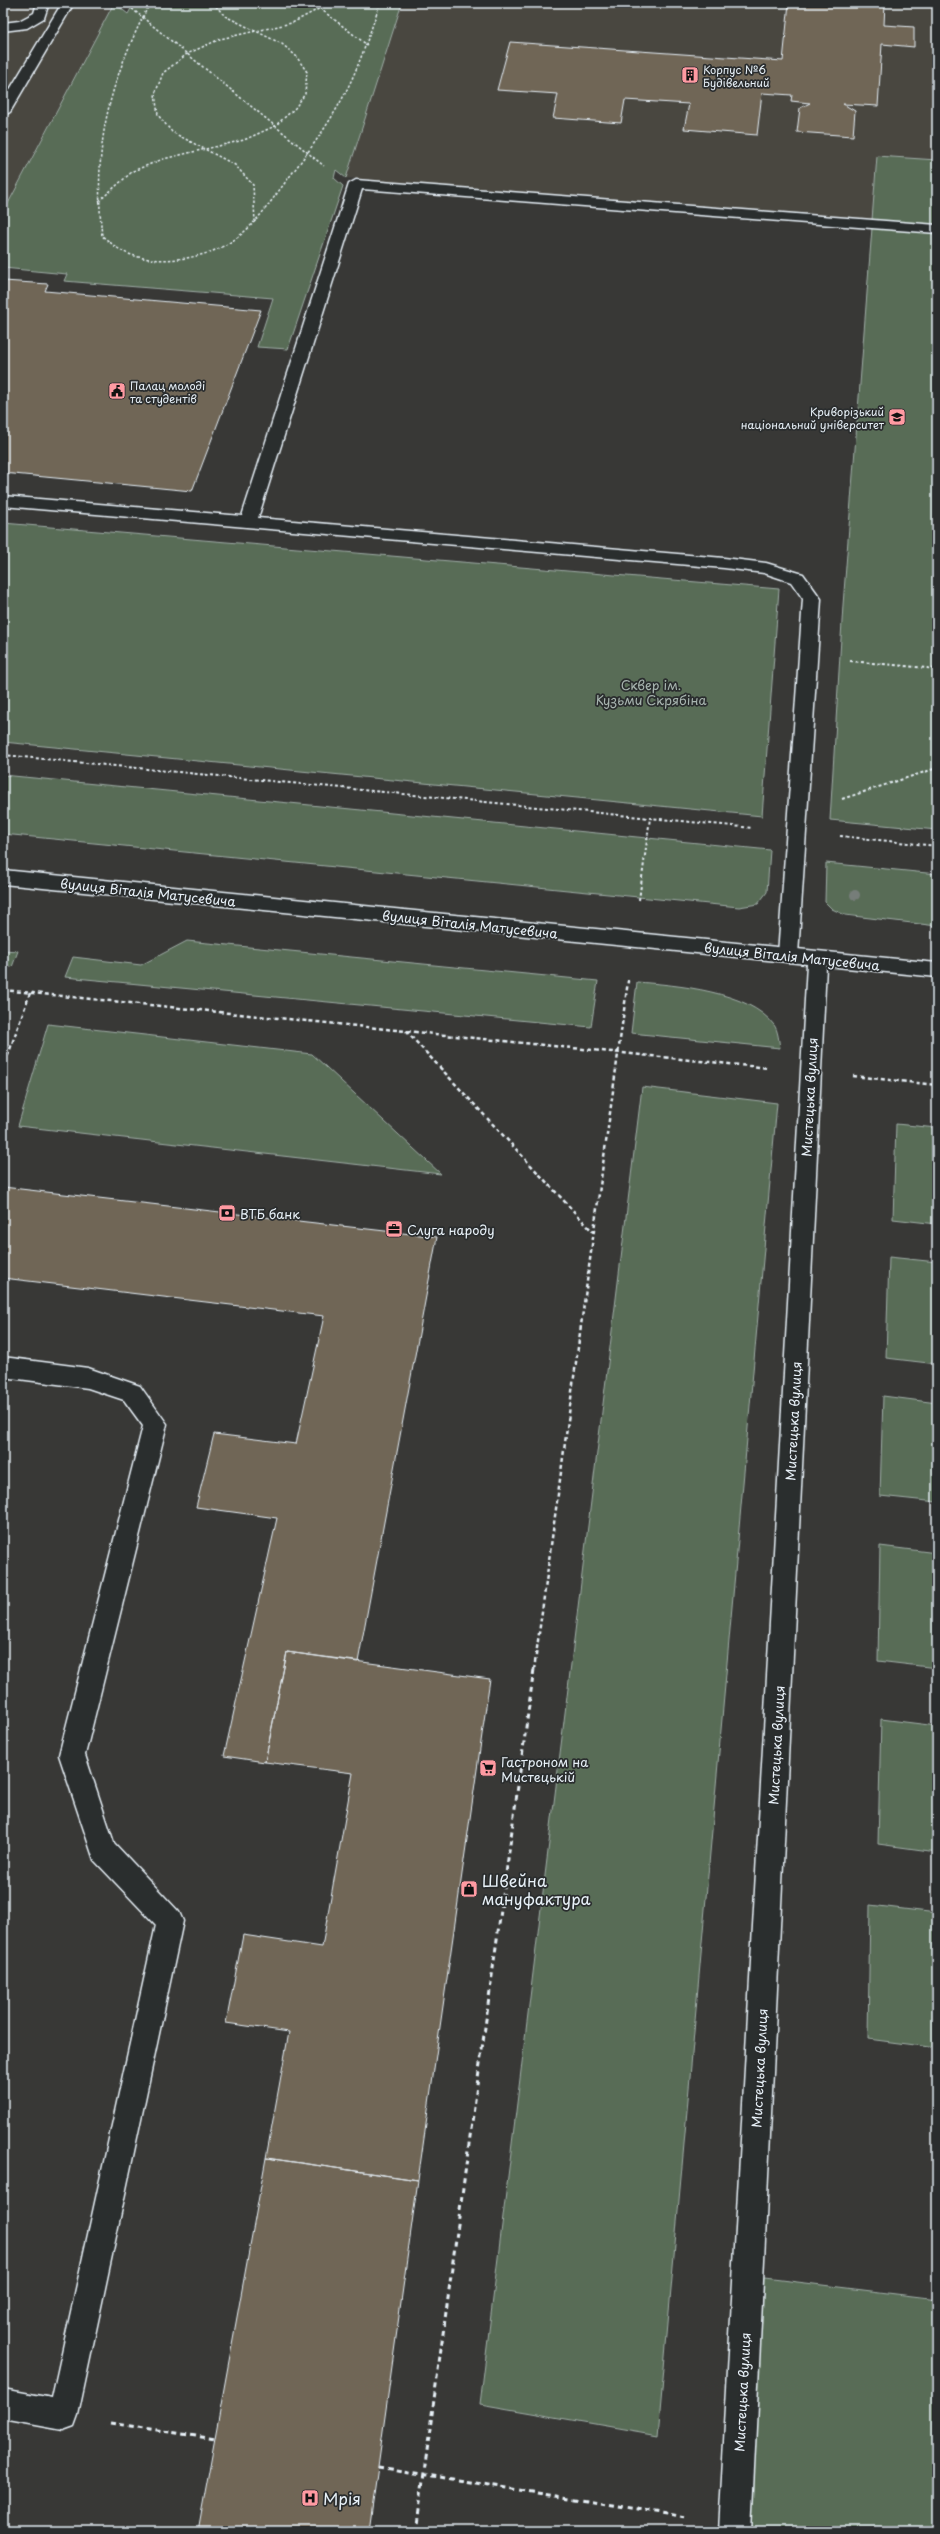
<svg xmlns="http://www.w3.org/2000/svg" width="940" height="2534" font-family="'Playpen Sans',sans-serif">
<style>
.built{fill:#484640}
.green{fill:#596c57;stroke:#a0aea8}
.building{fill:#6f6657;stroke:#e8f1f8}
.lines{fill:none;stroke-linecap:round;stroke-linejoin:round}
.service-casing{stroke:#e8f1f8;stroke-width:3}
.tertiary-casing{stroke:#e8f1f8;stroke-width:3}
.path-far3{stroke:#e8f1f8;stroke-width:1.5;stroke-dasharray:2.5 2;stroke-linecap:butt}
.path-far2{stroke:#e8f1f8;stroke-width:2;stroke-dasharray:3 2.5;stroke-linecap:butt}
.path-far1{stroke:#e8f1f8;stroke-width:2.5;stroke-dasharray:4 3;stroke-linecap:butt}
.path{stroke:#e8f1f8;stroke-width:3;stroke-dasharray:5 4;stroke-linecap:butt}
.service{fill:#2a2d2e;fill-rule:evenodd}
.tertiary{fill:#2a2d2e;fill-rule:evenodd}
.tree{fill:#767d79}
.labels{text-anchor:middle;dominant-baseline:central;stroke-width:3.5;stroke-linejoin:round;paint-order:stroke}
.far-poi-label{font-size:11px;fill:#e8f1f8;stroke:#2a2d2e;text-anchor:start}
.park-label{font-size:13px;fill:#a8b5b0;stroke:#2a2d2e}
.street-label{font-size:13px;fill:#e8f1f8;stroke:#2a2d2e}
.poi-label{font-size:13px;fill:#e8f1f8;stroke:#2a2d2e;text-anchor:start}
.near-poi-label{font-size:16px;fill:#e8f1f8;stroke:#2a2d2e;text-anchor:start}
</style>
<rect width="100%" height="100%" fill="#383836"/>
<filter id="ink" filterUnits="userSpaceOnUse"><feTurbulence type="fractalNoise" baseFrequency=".025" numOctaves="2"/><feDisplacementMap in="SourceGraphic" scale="8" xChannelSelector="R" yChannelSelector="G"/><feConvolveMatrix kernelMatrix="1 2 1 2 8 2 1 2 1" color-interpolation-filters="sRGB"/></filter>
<g filter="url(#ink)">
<path class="built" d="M3,3h111l-111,210z
M402,3h535v827l-107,-10 13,-215 29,-385 -526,-42z"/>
<path class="green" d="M114,3l14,11 6,-11h268l-56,175 -10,-8 -2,8 9,8 -55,163 -31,-2 16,-49 -209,-17 3,-7 -64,-6v-55z
M877,156l60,4v65l-65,-5z
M872,228l65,5v597l-107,-10 13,-215z
M3,523l776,66 -17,227 -759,-74z
M3,775l767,75 -3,42 -9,12 -19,3 -736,-73z
M826,863l111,11v52l-92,-11 -13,-6 -7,-7z
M187,941l411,40 -7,46 -526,-50 8,-20 68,8z
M3,950l15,1 -6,16 -9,-1z
M637,982c39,3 112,9 137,43 4,5 5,17 6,23l-149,-15z
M48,1024l264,30 129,120 -423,-48z
M642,1087l135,16 -119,1332 -178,-31z
M896,1124l41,4v96l-44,-5z
M889,1257l48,5v102l-51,-6z
M883,1396l54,7v99l-57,-6z
M880,1546l57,7v115l-59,-7z
M881,1719l56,7v126l-59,-8z
M870,1905l67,8v135l-69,-9z
M748,2276l189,23v232h-202z"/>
<path class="building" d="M789,3h96l-1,22 30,2v20l-32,-3 -4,62 -35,-2 12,7 -2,25 -56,-4 3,-24 10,-5 -19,-2 1,-6 -30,-2 -5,42 -73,-6 5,-25 -64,-4 -4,23 -68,-5 5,-24 -61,-4 13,-48 273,19z
M4,281l44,3 -3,7 216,19 -69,181 -189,-18z
M3,1187l434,50 -79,425 -71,-10 -22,110 -41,-6 53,-238 -81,-11 18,-73 82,10 28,-128 -321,-38z
M287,1652l203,27 -72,501 -152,-22 23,-126 -63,-9 17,-88 79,12 31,-174 -88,-11z
M266,2158l152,22 -49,351h-171z"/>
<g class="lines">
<defs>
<path id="service" d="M37,3h12l-5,15 -17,10 -24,3v-8l16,-2 15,-8z
M62,3h12l-64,109 -7,4v-15z
M356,180l581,45v8l-575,-44 -104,329 466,40 42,5 37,11 18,25 -23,356 -3,5 -7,2 -7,-2 -3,-5 25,-356 -12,-17 -27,-9 -40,-5 -721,-62v-10l239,20 107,-332z
M3,1357l85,11 52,18 27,38 -82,331 29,88 65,69 4,9 -105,494 -4,11 -11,4 -60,-11v-30l49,9 104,-473 -62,-65 -35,-105 84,-329 -19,-26 -36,-12 -85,-11z"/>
<path id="tertiary" d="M3,870l934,93v14l-111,-11 -75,1565h-32l88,-1567 -804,-80z"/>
</defs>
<use href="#service" class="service-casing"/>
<use href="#tertiary" class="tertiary-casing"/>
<path class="path-far3" d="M125,3l199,163
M150,3c-42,81 -57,142 -48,233 7,5 14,12 22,16 30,14 78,8 105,-9 22,-13 37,-35 52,-55 21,-28 43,-56 60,-87 17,-31 28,-65 39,-98
M313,3l54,42
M99,201l34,-30 30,-12 81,-19 31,-14 20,-18 10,-14 2,-22 -11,-16 -14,-12 -57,-28 -12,-13
M255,222l-2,-37 -18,-20 -63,-33 -14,-17 -3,-21 8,-21 24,-19 33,-15 72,-16 38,-20"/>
<path class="path-far2" d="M850,661l87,8
M3,755l750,73
M842,799l95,-31
M840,836l97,10
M639,900l11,-82
M628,982v-2"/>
<path class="path-far1" d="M3,990l766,78
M406,1031l187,201
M3,1069l27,-76
M853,1076l84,9
M534,1670l94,-689"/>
<path class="path" d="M111,2423l104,16
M378,2467l308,50
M416,2531l118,-862"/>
<use href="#service" class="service"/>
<use href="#tertiary" class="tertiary"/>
</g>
<circle class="tree" cx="855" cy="895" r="5"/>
</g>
<defs>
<symbol id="building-square" viewBox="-11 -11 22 22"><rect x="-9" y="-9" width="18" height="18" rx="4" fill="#ff9aa2" stroke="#2a2d2e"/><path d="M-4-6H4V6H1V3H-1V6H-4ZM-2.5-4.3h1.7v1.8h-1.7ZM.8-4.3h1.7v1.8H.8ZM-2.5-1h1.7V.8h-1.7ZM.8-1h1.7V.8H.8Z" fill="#111"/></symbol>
<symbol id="civic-square" viewBox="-11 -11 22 22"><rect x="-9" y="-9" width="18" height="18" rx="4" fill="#ff9aa2" stroke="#2a2d2e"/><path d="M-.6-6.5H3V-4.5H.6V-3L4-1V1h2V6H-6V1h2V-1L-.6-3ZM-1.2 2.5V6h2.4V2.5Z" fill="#111"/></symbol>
<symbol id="university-square" viewBox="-11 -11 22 22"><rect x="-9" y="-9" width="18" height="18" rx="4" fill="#ff9aa2" stroke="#2a2d2e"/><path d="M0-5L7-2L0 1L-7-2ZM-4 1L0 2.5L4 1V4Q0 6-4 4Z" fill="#111"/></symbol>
<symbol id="bank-square" viewBox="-11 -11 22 22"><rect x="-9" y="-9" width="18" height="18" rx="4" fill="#ff9aa2" stroke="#2a2d2e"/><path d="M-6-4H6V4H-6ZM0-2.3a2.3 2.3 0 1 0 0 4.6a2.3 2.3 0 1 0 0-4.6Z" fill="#111"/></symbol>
<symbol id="office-square" viewBox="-11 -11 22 22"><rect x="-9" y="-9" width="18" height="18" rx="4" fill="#ff9aa2" stroke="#2a2d2e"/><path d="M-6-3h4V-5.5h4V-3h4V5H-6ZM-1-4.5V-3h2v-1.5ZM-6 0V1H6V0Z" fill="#111"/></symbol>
<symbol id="supermarket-square" viewBox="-11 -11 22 22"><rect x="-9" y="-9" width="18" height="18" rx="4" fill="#ff9aa2" stroke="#2a2d2e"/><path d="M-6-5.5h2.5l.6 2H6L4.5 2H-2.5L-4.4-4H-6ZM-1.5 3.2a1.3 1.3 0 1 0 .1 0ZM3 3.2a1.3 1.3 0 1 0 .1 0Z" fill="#111"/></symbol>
<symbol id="shop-square" viewBox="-11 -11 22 22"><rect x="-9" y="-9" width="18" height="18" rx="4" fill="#ff9aa2" stroke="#2a2d2e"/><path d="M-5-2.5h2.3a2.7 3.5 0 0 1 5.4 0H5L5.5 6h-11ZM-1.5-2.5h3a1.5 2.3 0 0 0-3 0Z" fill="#111"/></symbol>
<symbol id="hospital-square" viewBox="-11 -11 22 22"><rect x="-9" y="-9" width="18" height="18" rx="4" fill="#ff9aa2" stroke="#2a2d2e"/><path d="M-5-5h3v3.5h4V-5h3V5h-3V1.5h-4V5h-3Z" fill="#111"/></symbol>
</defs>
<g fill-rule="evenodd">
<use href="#building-square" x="680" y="65" width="20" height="20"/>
<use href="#civic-square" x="107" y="381" width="20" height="20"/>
<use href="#university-square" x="887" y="407" width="20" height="20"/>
<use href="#bank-square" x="217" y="1203" width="20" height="20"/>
<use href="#office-square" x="384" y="1219" width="20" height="20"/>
<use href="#supermarket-square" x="478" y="1758" width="20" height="20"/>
<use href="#shop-square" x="459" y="1879" width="20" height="20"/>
<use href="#hospital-square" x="300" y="2488" width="20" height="20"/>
</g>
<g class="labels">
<g class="far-poi-label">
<text x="703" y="69">Корпус №6<tspan x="703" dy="13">Будівельний</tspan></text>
<text x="130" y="385">Палац молоді<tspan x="130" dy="13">та студентів</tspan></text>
<text x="884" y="411" text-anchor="end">Криворізький<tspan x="884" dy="13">національний університет</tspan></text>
</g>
<g class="park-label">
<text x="651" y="684">Сквер ім.<tspan x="651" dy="15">Кузьми Скрябіна</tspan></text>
</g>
<g class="street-label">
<text transform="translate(148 892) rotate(6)">вулиця Віталія Матусевича</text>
<text transform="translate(470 924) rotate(6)">вулиця Віталія Матусевича</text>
<text transform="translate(792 956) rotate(6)">вулиця Віталія Матусевича</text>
<text transform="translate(809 1097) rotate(-87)">Мистецька вулиця</text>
<text transform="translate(793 1421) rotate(-87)">Мистецька вулиця</text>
<text transform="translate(776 1745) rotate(-87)">Мистецька вулиця</text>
<text transform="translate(759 2068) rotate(-87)">Мистецька вулиця</text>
<text transform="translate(742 2392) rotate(-87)">Мистецька вулиця</text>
</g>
<g class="poi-label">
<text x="240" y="1213">ВТБ банк</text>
<text x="407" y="1229">Слуга народу</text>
<text x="501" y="1761">Гастроном на<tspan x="501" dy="15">Мистецькій</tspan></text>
</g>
<g class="near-poi-label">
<text x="482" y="1880">Швейна<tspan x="482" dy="18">мануфактура</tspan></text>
<text x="323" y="2498">Мрія</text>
</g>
</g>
<rect width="940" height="2534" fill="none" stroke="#2a2d2e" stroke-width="16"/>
<rect x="8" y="8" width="924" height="2518" fill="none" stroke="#e8f1f8" stroke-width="1.5" filter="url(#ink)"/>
</svg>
